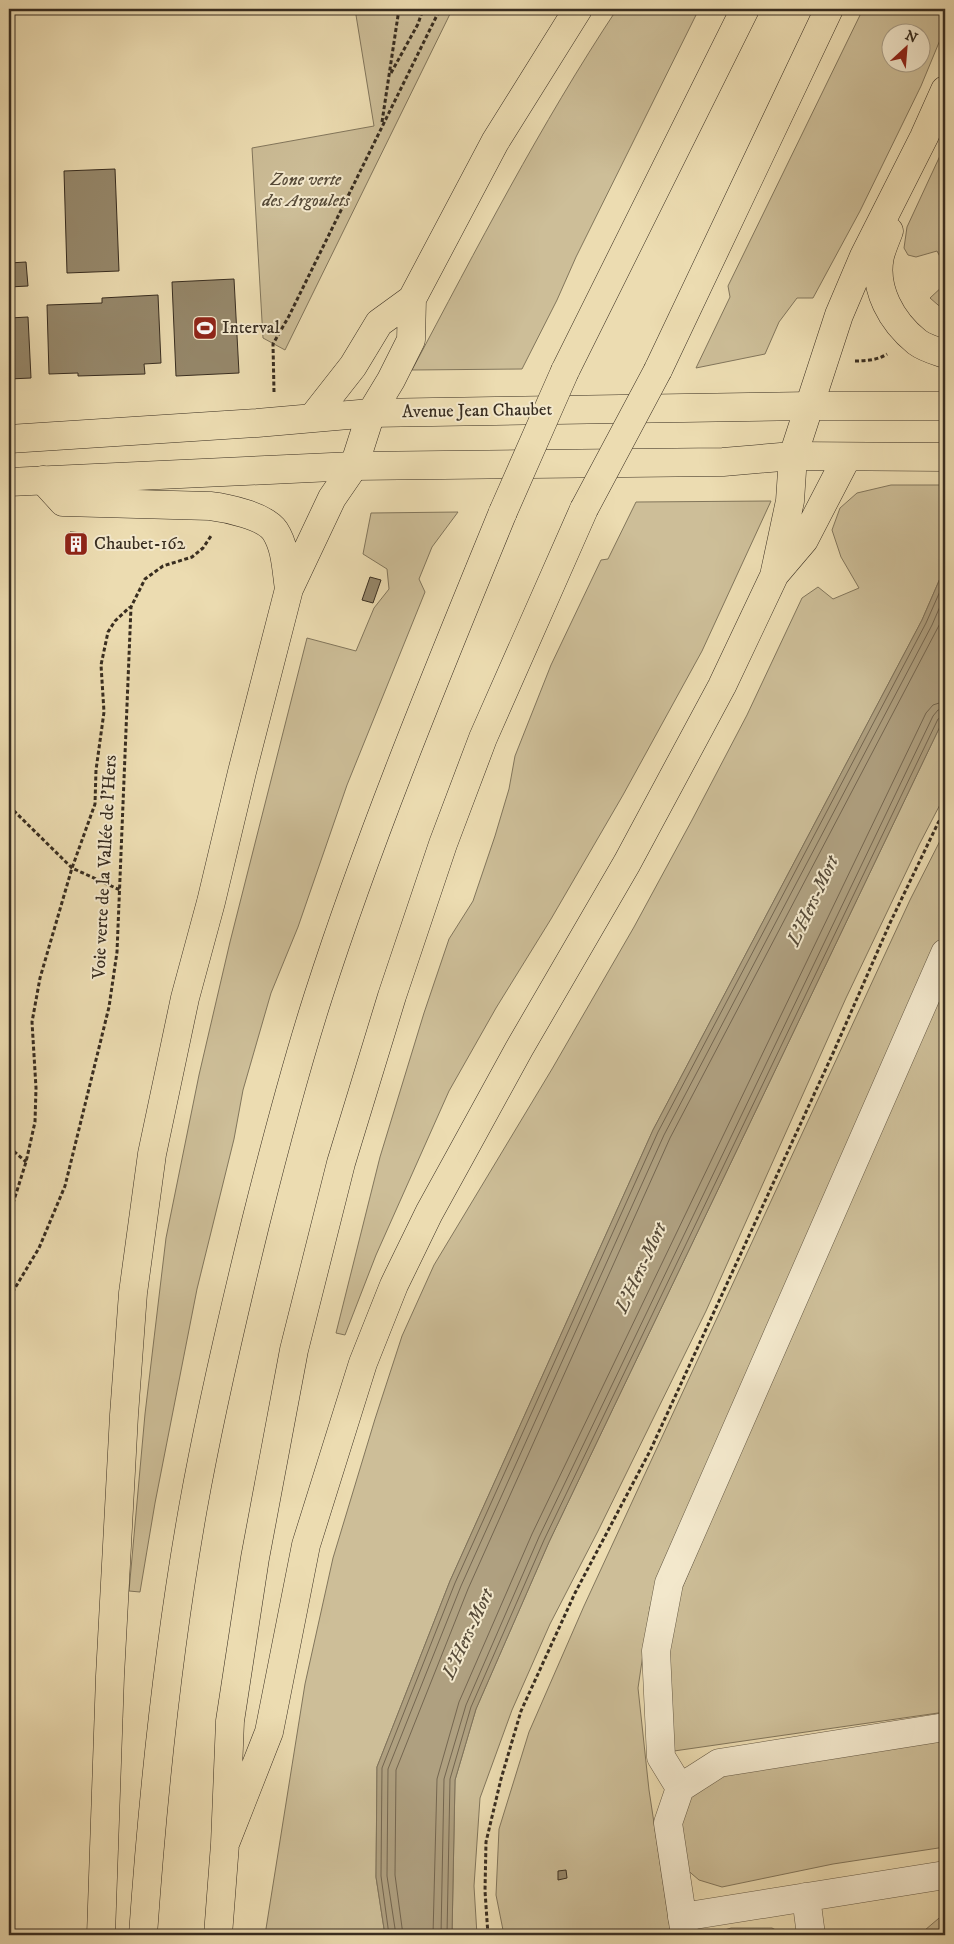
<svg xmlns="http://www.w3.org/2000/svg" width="954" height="1944" font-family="'IM FELL DW Pica',serif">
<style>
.green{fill:#cdbe98;stroke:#82765c;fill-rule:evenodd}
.water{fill:#afa080;stroke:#7f725a}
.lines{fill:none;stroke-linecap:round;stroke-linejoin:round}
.shore{stroke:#746650;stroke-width:1}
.building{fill:#96886b;stroke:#382d20}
.minor-casing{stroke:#655944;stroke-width:29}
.major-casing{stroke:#382d20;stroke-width:29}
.highway-casing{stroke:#382d20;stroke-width:29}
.path{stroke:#382d20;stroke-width:3;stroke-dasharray:4 2.5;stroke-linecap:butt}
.minor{stroke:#f3e8cc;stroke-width:28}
.major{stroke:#ecdcb1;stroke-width:28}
.highway{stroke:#ecdcb1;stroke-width:28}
.highway-bridge-casing{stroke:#382d20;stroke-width:29;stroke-linecap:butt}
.highway-bridge{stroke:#ecdcb1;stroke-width:28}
.labels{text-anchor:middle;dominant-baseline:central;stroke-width:4;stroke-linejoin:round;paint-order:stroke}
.park-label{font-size:18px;font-style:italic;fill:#564a38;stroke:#f3e8cc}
.poi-label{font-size:18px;fill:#382d20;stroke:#f3e8cc;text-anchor:start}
.street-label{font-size:18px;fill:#382d20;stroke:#f3e8cc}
.water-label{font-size:19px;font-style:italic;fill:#564a38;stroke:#f3e8cc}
</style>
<rect width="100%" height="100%" fill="#ecdcb1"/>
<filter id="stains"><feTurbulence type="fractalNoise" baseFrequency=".004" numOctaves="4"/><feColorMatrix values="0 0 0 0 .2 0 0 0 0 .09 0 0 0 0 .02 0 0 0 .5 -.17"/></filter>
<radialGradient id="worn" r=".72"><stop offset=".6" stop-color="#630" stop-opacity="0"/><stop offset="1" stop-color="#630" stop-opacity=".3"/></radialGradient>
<path class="green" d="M355,9h102l-7,5 -165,336 -22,-12 -11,-190 122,-22z
M617,9h82l-123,248 -19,43 -35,69 -110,1c65,-122 128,-245 205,-361z
M863,9h82v19l-24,58 -61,125 -47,87h-16l-18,24 -14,32 -69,14 34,-71 -2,-11zM892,32h30v30h-30z
M945,145v121l-8,-15 -21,6 -8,-2 -4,-7 3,-21z
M945,284v27l-15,-13z
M891,485h54v82l-23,53 -269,510 -203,451 -73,186 -1,110 9,58h-120l40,-251 28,-126 42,-139 27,-83 32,-71 118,-196 82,-142 58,-107 55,-105 55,-117 16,-11 15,12 26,-11 -18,-31 -9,-27 8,-22 17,-15z
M771,501l-69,150 -79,144 -72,124 -55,89 -47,83 -73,164 -31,80 -9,-2 44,-176 44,-144 25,-74 24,-38 22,-65 14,-47 6,-33 36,-91 50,-105 7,-1 28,-57z
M458,512l-26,35 -13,32 6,13 -78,193 -49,142 -27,66 -28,97 -9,49 -37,150 -42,214 -15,89 -11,-1 16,-177 21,-176 33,-163 31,-133 77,-304 49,13 18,-43 15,-19 -2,-20 -24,-15 8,-41z
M945,716v79l-26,50 -73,153 -140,313 -108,220 -48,93 -38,86 -32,88 -6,88 3,49h-25l3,-155 21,-71 73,-167z
M945,831v96l-295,680 -12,81 11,102 22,145h-167l-8,-40 3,-66 30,-97 55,-126 326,-706z
M945,966v746l-278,40 -4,-119z
M945,1740v107l-112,17 -111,23 -23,-7 -14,-12 -5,-50 11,-25 31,-19z
M945,1913v22h-19l-1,-5z
M731,1928h41l13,7h-69l2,-3z"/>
<path class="water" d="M945,567v149l-396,826 -73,167 -21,71 -3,155h-67l-9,-58 1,-110 73,-186 203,-451 269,-510z"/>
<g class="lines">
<path class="shore" d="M389,1935l-8,-59 1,-108 73,-185 203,-451 268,-509 19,-43
M396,1935l-9,-59 1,-107 73,-183 203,-451 268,-510 13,-30
M403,1935l-8,-60 1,-105 72,-181 202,-451 275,-524
M433,1935l4,-156 22,-77 73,-168 394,-821 7,-8 12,-4
M441,1935l3,-156 22,-74 73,-168 394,-821 5,-6 7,-1
M447,1935l3,-156 21,-72 73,-167 394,-821 7,-4"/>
</g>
<path class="building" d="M115,169l4,102 -52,2 -3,-102z
M26,262l2,24 -19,1v-24z
M234,279l5,94 -63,3 -4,-94z
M158,295l3,68 -17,1 1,10 -67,2v-3l-29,1 -2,-69 55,-2v-5z
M28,317l3,61 -22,1v-61z
M70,532l14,1 -1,22h-14z
M370,577l11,3 -8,23 -11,-3z
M566,1870l1,8 -9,2v-9z
M925,1930l1,5h-42z"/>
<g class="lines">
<defs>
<path id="minor" d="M680,1788l-19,-31 -5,-106 13,-68 276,-630
M806,1897l5,38
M682,1917l263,-42
M685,1935l-17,-112 12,-35 39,-25 226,-36"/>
<path id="major" d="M9,439l248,-16 114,-10 439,-7h135
M9,482l345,-16 369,-4 70,-6 152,1"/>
<path id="highway" d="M889,231c-3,8 -7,17 -9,25 -7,33 12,66 37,86 8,6 19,9 28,12
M658,370l171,-361
M565,371l180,-362
M313,417l40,-51 26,-43 33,-24 83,-157 83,-133
M43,480l20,22 147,4c17,2 55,10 65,25 11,17 11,39 14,58
M776,573l28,-33 43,-83
M225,1844l44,-112 37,-187 57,-182 31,-78 35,-72 33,-60 57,-104 108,-186 95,-177 52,-110 16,-75 3,-45 46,-141 25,-59 60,-119 21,-47
M101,1935l9,-259 14,-261 9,-122 19,-139 33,-156 26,-96 31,-130 47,-183 43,-91 22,-32 17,-53 20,-33 20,-40 1,-41
M143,1935c10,-143 25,-286 50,-427 17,-95 39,-189 62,-283 19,-76 39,-153 63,-228 53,-165 120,-326 185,-485
M218,1935l7,-91 5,-123 25,-163 39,-208 47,-187 51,-167 51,-152 40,-106 101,-229"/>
</defs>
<use href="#minor" class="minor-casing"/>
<use href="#major" class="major-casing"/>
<use href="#highway" class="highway-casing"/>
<path class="path" d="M391,73l27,-49 5,-15
M382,122l17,-113
M855,361c11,0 23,-1 32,-7
M274,392l-1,-48 16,-28 151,-307
M9,806l63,62 48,22
M9,1147l17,15
M9,1216l17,-54 9,-40 1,-34 -4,-66 8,-44 32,-110 23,-64 1,-34 8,-58 -3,-47 7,-33 7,-11 15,-14
M9,1298l30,-50 26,-62 44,-179 8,-55 14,-345 14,-28 18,-13 29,-9 11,-9 8,-12
M488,1935l-3,-44 1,-49 15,-63 20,-68 54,-118 75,-142 184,-400 56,-128 48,-100 7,-12"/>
<use href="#minor" class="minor"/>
<use href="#major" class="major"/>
<use href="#highway" class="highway"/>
<defs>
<path id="highway-bridge" d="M584,509l74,-139
M503,512l62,-141"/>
</defs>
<use href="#highway-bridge" class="highway-bridge-casing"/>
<use href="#highway-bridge" class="highway-bridge"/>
</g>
<defs>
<symbol id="stadium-square" viewBox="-11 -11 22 22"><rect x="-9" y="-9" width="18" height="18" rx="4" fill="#8f2418" stroke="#f3e8cc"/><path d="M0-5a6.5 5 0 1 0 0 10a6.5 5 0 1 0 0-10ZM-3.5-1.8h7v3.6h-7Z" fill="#fff"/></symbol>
<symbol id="building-square" viewBox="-11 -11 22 22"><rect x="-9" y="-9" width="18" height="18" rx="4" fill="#8f2418" stroke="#f3e8cc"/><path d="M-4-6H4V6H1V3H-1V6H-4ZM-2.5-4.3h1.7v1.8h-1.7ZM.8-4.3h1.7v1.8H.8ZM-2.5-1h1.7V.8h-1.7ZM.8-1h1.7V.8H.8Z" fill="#fff"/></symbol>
</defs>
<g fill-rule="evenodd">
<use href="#stadium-square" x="191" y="314" width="28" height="28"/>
<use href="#building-square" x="62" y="530" width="28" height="28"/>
</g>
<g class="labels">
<g class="park-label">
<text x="306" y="180">Zone verte<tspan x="306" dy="21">des Argoulets</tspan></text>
</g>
<g class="poi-label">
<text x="222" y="328">Interval</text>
<text x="94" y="544">Chaubet-162</text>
</g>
<g class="street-label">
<text transform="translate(477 411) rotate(-1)">Avenue Jean Chaubet</text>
<text transform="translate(105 867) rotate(-87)">Voie verte de la Vallée de l'Hers</text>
</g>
<g class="water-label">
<text transform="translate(813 901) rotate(-65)">L'Hers-Mort</text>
<text transform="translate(641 1268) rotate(-65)">L'Hers-Mort</text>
<text transform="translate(468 1634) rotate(-65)">L'Hers-Mort</text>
</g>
</g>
<rect width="954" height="1944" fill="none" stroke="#ecdcb1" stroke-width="30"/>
<rect x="10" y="10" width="934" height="1924" fill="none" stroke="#382d20" stroke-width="2.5"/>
<rect x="15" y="15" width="924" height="1914" fill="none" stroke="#382d20"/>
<g transform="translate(906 48) rotate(26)"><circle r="24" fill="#f3e8cc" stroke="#a89d87"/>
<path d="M0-4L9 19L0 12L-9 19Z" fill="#8f2418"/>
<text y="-8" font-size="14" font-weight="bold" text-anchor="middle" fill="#382d20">N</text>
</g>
<rect width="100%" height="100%" filter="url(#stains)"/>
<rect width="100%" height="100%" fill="url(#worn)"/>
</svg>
